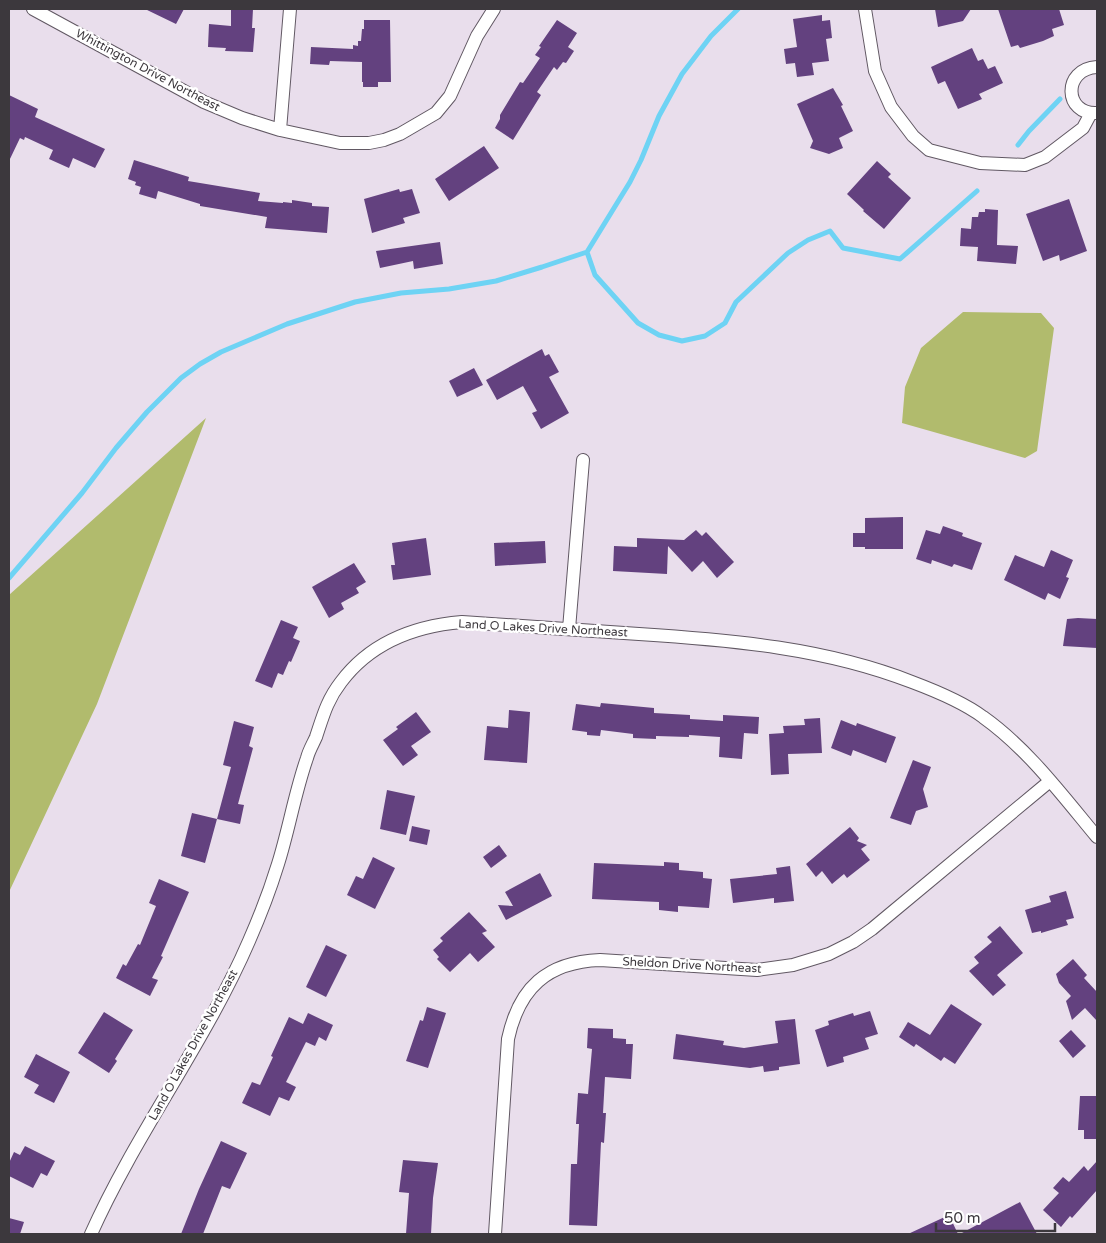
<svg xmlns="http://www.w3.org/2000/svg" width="1106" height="1243" font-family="'Varela Round',sans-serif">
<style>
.green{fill:#b1bb6d}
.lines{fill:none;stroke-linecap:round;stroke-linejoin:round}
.stream{stroke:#6ed3f4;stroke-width:5}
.building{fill:#63417f}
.street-casing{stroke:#615863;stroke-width:14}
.street{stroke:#fff;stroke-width:12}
.labels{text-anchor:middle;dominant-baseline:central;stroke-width:5;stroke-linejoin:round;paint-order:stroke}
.street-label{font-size:12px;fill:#3c383d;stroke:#fff}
</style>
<rect width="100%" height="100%" fill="#e9deec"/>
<path class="green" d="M963,312l78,1 13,15 -17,123 -12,7 -123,-35 3,-36 16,-39z
M206,418l-109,286 -88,188v-297z"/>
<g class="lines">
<path class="stream" d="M1018,145l11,-14 31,-32
M587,252l8,23 43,48 21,12 23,6 23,-5 20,-13 11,-21 52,-49 20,-13 22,-9 13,17 57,11 77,-68
M9,578l73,-85 34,-45 31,-36 34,-34 19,-14 21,-12 66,-28 68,-22 46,-9 48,-4 47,-8 46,-14 45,-15 43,-70 11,-22 18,-44 23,-42 29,-38 27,-27"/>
</g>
<path class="building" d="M145,9h39l-8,15z
M231,9h22l-1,19h3l-2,24 -28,-1 1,-3 -18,-1 1,-23 22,2z
M935,9h36l-8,12 -25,6z
M998,9h61l5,16 -12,4 2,7 -11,5 -23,7 -2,-3 -7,2z
M822,15v6l8,-1 2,18 -6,1 3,22 -17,2 2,12 -17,2 -2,-14 -9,1 -2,-15 13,-2 -4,-28z
M364,20h26l1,62h-13v5h-15v-5h-1v-20l-32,-1 -1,4 -19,-1 1,-17 42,2v-4l5,1v-5h3l1,-12h2z
M557,20l20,13 -9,14 6,4 -8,12 -3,-1 -6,8 -3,-3 -17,25 4,3 -28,45 -18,-12 5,-9v-4l20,-33 3,1 17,-25 -5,-3 6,-8 -2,-1z
M972,48l6,13 5,-2 5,10 7,-3 8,17 -24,11 3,5 -24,10 -13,-28 -7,3 -7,-17z
M833,88l10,17 -2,1 12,25 -14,7 4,10 -14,6 -19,-6 3,-7 -16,-37z
M9,95l29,14 -3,8 70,32 -10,19 -22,-10 -4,10 -20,-9 4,-9 -28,-13 -1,3 -4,-2 -11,23z
M484,146l15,22 -50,33 -14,-22z
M134,160l55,17 -1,4 72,12 -2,8 25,2v-1l9,1v-3l20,3v3l17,1 -2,26 -62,-5 2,-11 -67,-11v-2l-42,-13 -2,8 -17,-5 2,-7 -6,-2 1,-3 -8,-3z
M877,161l14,13 -3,3 23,21 -27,31 -21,-18 1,-1 -17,-16z
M399,189l1,3 12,-3 8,24 -17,5 2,5 -33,10 -8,-34z
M1069,199l18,52 -27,10 -1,-6 -16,6 -17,-47z
M985,209l13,1 -1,35 21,1 -2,18 -39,-3 1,-14 -18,-1 1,-18 10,1 1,-12h6l1,-5h6z
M440,242l3,22 -29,5 -1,-8 -33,7 -4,-17z
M542,349l3,7 4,-2 10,18 -10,5 20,36 -28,16 -9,-16 5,-2 -14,-25 -26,14 -11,-20z
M474,368l9,17 -26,12 -8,-16z
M903,517v32h-38v-2h-12v-14h12v-15z
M943,526l20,7 -1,3 20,7 -10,27 -18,-6 -2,3 -20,-7 -1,4 -15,-5 10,-29 14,4z
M696,530l6,6 4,-4 28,30 -17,16 -14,-17 -11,11 -24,-26 -1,28 -54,-3 1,-25 23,1v-9l47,2z
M426,538l5,37 -38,5 -2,-15h4l-3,-22z
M545,541l1,22 -51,3 -1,-23z
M1051,550l22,10 -7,17 3,1 -9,21 -12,-6 -3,7 -41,-20 11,-25 29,12z
M354,563l12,19 -10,6 3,5 -18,10 3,6 -15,9 -17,-31z
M1078,618l19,1v29l-34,-2 4,-27z
M281,620l17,7 -5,11 7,3 -9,21 -2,-1 -6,14 -5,-2 -6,15 -17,-7z
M601,703l53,5v5l36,2v4l33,2v-6l36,2 -1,17 -14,-1 -2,26 -23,-2 1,-20 -31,-2v2l-33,-1v3l-23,-1v-4l-32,-4 -1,6 -13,-1v-3l-15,-2 4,-26 24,3z
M509,710l21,2 -3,51 -43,-3 3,-34 21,2z
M416,712l15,20 -20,14 7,9 -15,11 -20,-26 15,-11 -2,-2z
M820,718l2,35 -34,1 1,20 -18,1 -2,-41 15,-1 -1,-7 22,-1 -1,-6z
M841,720l15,6 1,-3 39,14 -10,26 -33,-13 -2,6 -20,-8z
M234,721l20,6 -5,19 4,2 -15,56 6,1 -4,19 -23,-5 14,-52 -8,-2z
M913,760l18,7 -8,22 5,18 -12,4 -5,14 -21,-7z
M387,790l28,6 -9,39 -26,-6z
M192,813l25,6 -12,44 -24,-7z
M412,826l18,4 -3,15 -18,-4z
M850,827l9,11 -2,3 10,4 -6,4 9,11 -23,18 -3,-4 -12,10 -10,-13 -6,6 -10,-13z
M499,845l8,11 -16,12 -8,-11z
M373,857l22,11 -20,41 -28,-14 9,-19 7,3z
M664,862l15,1v7l24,2v6l9,1 -3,29 -31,-2v6l-19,-2v-8l-67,-3 2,-36 70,3z
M790,866l4,35 -20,2v-5l-41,5 -3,-24 47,-5 -1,-6z
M540,873l12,23 -46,24 -8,-15 15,1 -8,-14z
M159,879l30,13 -28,64 2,1 -11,21 6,2 -8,16 -34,-18 7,-14 3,2 12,-22 2,1 16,-39 -7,-3z
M1066,891l8,27 -8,2 2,5 -27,8v-2l-9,2 -7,-23 26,-8 -2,-6z
M469,912l18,19 -5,2 13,14 -17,15 -8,-9 -20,19 -13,-13 2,-2 -6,-7 10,-9 -3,-3z
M1000,926l23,27 -26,22 9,10 -13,11 -24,-25 10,-8 -5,-6 18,-15 -5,-5z
M326,945l21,10 -21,42 -20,-10z
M1073,959l14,16 -3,3 13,14v29l-12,-13 -13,12 -6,-19 5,-5 -12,-13 -3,-9z
M951,1004l31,20 -27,40 -11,-7 -3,4 -25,-17 -2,3 -15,-10 9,-15 22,13z
M427,1007l19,6 -18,55 -22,-7 14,-41 3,1z
M870,1011l8,23 -13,4 4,11 -26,8 1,5 -17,5 -12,-37 14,-5 -1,-4 25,-8 1,3z
M104,1012l29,18 -18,29 2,2 -8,12 -31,-20z
M308,1013l25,12 -7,16 -7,-4 -4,9 -9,-4 -20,40 10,5 -7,14 -10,-4 -9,19 -28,-13 10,-21 8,3 13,-28 -2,-1 18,-39 14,7z
M795,1019l5,45 -21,3v3l-15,2 -1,-6 -13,2 -77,-9 3,-25 48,7 -1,4 21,3 34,-5 -3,-22z
M588,1028l25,1v9l13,1v5h7l-2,35 -26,-2 -2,36h3l-2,30 -3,-1 -4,84 -28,-1 2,-61h6l2,-40h-3l2,-31 10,1 4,-45 -5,-1z
M1071,1030l15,16 -13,12 -14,-17z
M36,1054l34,18 -16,31 -20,-10 5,-8 -15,-8z
M1080,1096h17v43h-13v-9h-6z
M221,1141l26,12 -17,36 -8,-3 -19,48h-22l18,-45z
M25,1146l30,15 -8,15 -6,-3 -8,15 -24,-12v-13l5,-11 6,3z
M403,1160l35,3 -5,35 -2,36h-25l3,-41 -10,-1z
M1097,1161v29l-25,28 -2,-2 -9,11 -18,-17 16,-17 -6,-5 10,-11 6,5 15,-16 4,5z
M1020,1202l17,32h-77z
M949,1215l9,19h-50z
M9,1218l15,4 -4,12h-11z"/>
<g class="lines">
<defs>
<path id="street" d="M33,9l171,93 38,16 38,12 60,13h29l15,-3 16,-6 36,-21 14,-17 27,-60 17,-27
M865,9l10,62 16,36 22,29 16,14 51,13 45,2 20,-8 38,-29 8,-15
M1097,67c-35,2 -33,48 0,46
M280,130l10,-121
M569,629l14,-169
M91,1234c45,-101 114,-191 158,-293 11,-25 21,-51 29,-77 11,-35 17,-72 29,-106 2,-8 6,-14 9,-21 7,-21 11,-37 25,-55 30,-40 73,-56 121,-60 59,4 118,8 177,12 93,6 186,14 273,48 24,9 51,20 71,35 45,32 79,78 114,120
M495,1234l13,-195c11,-51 39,-77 92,-79l157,10 36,-5 36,-11 24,-12 19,-13 178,-148"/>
</defs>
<use href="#street" class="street-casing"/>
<use href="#street" class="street"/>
</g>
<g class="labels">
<g class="street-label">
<text transform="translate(148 70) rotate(28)">Whittington Drive Northeast</text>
<text transform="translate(543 628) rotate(3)">Land O Lakes Drive Northeast</text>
<text transform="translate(692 965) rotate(3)">Sheldon Drive Northeast</text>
<text transform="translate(193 1045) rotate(-61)">Land O Lakes Drive Northeast</text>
</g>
</g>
<rect width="1106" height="1243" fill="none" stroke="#3c383d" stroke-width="20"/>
<path d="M936 1223v8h119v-8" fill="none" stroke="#3c383d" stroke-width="2.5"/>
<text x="944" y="1223" font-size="15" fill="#3c383d" stroke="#ffffff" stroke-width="4" paint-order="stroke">50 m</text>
</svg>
